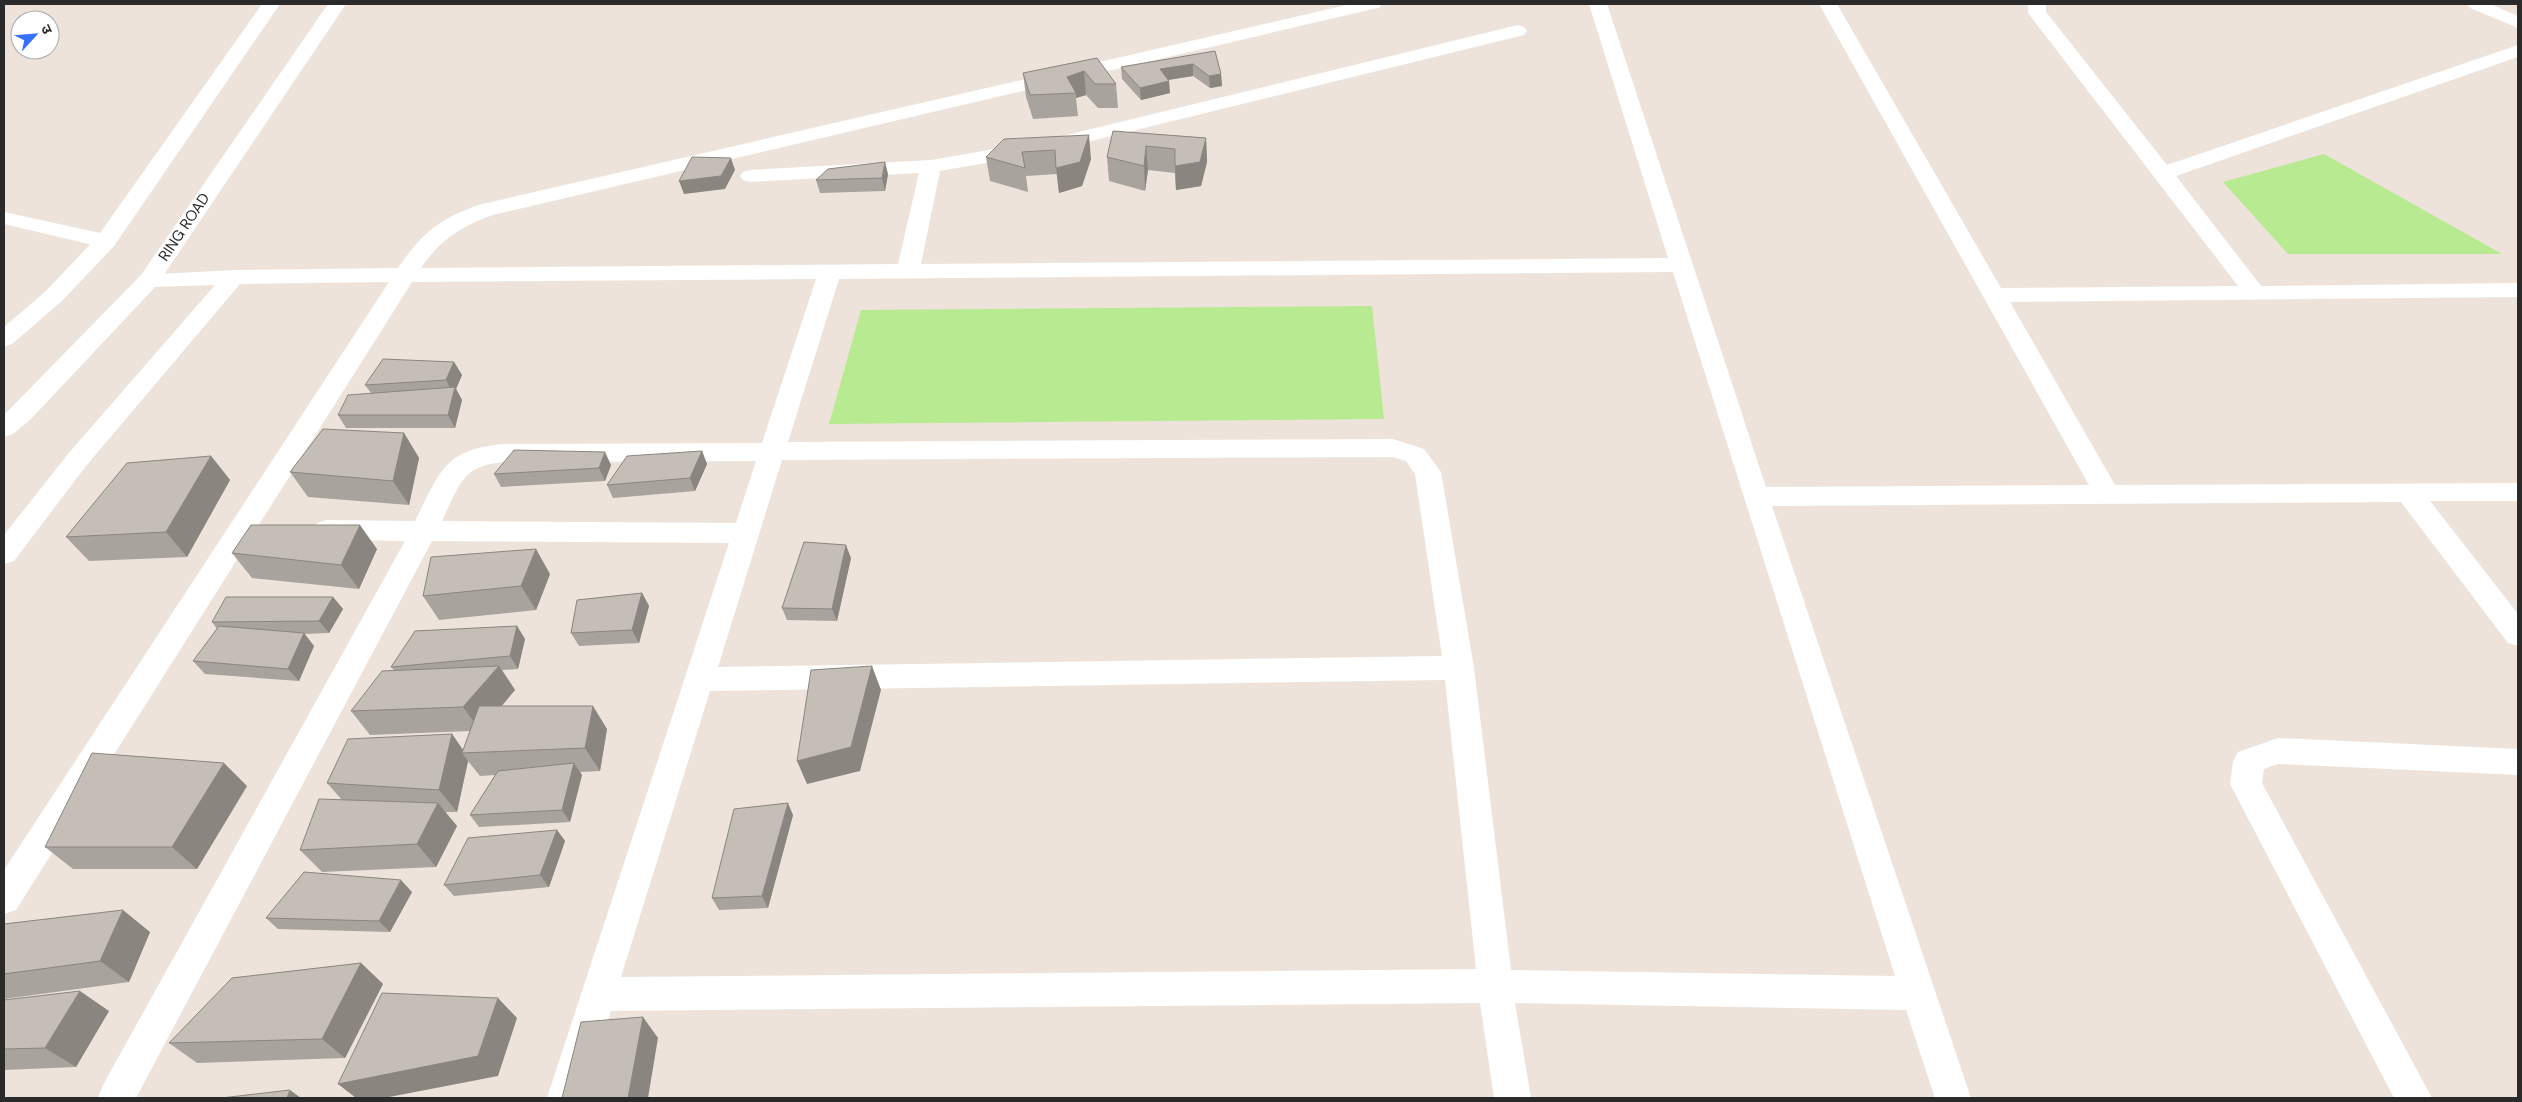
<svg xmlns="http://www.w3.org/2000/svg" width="2522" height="1102" font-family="'DM Sans','Noto Sans Devanagari',sans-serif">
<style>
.green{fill:#b8ea91}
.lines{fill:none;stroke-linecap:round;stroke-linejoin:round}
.minor{fill:#fff;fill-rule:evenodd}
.tertiary{fill:#fff;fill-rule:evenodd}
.wall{fill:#a9a39d}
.shaded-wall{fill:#8a857f}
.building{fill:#c5beb6;stroke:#8a857f}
.labels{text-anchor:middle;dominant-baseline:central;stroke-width:4.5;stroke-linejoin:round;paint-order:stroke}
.far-street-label{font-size:15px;fill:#2a2a2a;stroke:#fff}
</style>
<rect width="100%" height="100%" fill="#ede3da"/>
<path class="green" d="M2324,154l178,100h-214l-65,-72z
M1372,306l12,113 -555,5 32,-114z"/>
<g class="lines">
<path class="minor" d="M1351,4h31l-3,4 -6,1 -880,206c-32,11 -53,25 -72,53l477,-4 21,-91 -169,9 -7,-2 -3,-4 3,-4 7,-2 181,-10 111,-19 476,-116 6,2 3,4 -3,4 -482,118 -102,18 -19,93 747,-6 -79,-254h18l159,483 323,-2 -270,-481h18l164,284 237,-2 -207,-269 -3,-4v-9h18v8l121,153 351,-120v12l-342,119 85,110 257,-3v14l-508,5 105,183 403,-2v18h-88l88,113v32l-10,-3 -107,-141 -629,4 199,592h-36l-29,-88 -391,-7 16,95h-37l-14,-95 -869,8 -28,87h-36l182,-555 -297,-2 -296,557h-38l5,-13 302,-544 -78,-1 -10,-3 -4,-7 4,-7 10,-3 88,1c25,-49 29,-72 89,-77l258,-1 54,-164 -404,3 -396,628 -12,4v-44l385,-588 -149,2 -154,182 -72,95 -10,3v-29l64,-81 147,-169 -66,2 -8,-2 -3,-5 3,-5 93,-5 164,-2c24,-35 40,-48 80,-63zM1673,272l222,704 -384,-6 -37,-302 -33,-196 -17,-23 -31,-10 -605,3 51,-163zM1392,457l14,4 9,13 27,182 -724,11 64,-207zM756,461l-20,62 -294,-2c17,-35 20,-56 62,-59zM1445,680l31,289 -855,8 89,-286z
M2467,4h23l28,12v12l-48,-20z
M4,212l110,24 3,5 -3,5 -8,2 -102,-24z
M2278,738l240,11v26l-240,-11 -14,5 -2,14 170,315h-38l-164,-314 3,-23 5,-9z"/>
<path class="tertiary" d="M262,4h18l-166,242 -52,55 -50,43 -8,3v-20l42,-36 52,-55z
M328,4h18l-189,281 -127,135 -17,14 -9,3v-22l137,-140z"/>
</g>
<path class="wall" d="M1215,51l6,23 1,12 -12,2 -17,-12 -25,4 2,13 -29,7 -19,-21 -1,-12z
M1097,58l19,26 2,24h-20l-12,-13 -10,3 2,18 -45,3 -7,-22 -3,-24z
M1113,131l93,7 1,24 -6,24 -25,4 -1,-17 -27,-3 -3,21 -36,-10 -2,-24z
M1004,139l87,20 -9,27 -23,7 -2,-19 -31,2 2,16 -38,-11 -4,-24z
M888,174l-3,17 -65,2 -4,-13z
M454,362l8,13 -6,14 6,11 -7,28h-109l-8,-13 33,-22 -6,-8z
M404,433l15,25 -10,47 -101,-8 -18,-25z
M702,451l5,13 -12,27 -82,7 -6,-13z
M211,456l19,24 -43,77 -98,4 -23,-24z
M611,465l-6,16 -104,6 -7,-13z
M377,549l-18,40 -107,-11 -20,-25z
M851,558l-14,63 -50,-1 -5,-12z
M550,574l-14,36 -97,10 -16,-24z
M642,593l7,13 -10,37 -60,3 -8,-13z
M333,597l10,12 -14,24 -25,1 10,12 -15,35 -94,-7 -12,-13 24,-32 -5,-7z
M517,626l8,13 -7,30 -16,1 13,20 -13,16 105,23 -7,42 -20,1 2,3 -12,47 -91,5 -9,-12 25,-40 -15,1 -12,-15 -11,51h-12l12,14 -21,41 -114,5 -22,-22 42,-50 -15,-17 125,-49 11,16 7,-19 -100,4 -19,-24 43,-41 -3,-3z
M247,786l-50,83h-124l-28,-22z
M793,815l-25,93 -49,2 -7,-12z
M557,830l8,11 -16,46 -95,9 -10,-11z
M412,892l-22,40 -112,-3 -12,-11z
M4,924l146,8 -21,50 -125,17z
M361,963l22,21 -38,74 -148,5 -28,-20z
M4,1000l105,11 -33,56 -72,3z"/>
<path class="shaded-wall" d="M1193,64v12l-32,5 -1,-12z
M1084,71l2,24 -10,3v-5l-9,-16z
M1221,74l1,12 -12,2 -1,-12z
M1169,81l1,12 -29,7 -1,-12z
M1089,135l2,24 -9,27 -23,7 -3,-25z
M1206,138l1,24 -6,24 -25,4 -1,-24z
M1146,146l2,24 -3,21 -1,-25z
M731,158l4,12 -10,19 -41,5 -5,-13z
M885,162l3,12 -3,17 -3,-13z
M454,362l8,13 -6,14 6,11 -7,28 -7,-13 5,-22 -7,-13z
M404,433l15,25 -10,47 -16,-24z
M702,451l5,13 -12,27 -5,-13z
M605,452l6,13 -6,16 -6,-13z
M211,456l19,24 -43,77 -21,-25z
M360,525l17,24 -18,40 -18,-24z
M846,545l5,13 -14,63 -5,-12z
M536,549l14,25 -14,36 -15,-24z
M642,593l7,13 -10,37 -7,-13z
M333,597l10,12 -14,24 -10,-12z
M517,626l8,13 -7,30 -8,-13z
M304,633l10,13 -15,35 -11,-12z
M499,666l16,24 -35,40 -17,-23z
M872,666l9,24 -21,81 -53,13 -10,-23z
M593,706l14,23 -7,42 -15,-23z
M452,734l13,19h-3l6,8 -11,51 -18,-22z
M224,763l23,23 -50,83 -25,-22z
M574,763l8,12 -12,47 -8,-12z
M438,803l19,23 -21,41 -19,-23z
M788,803l5,12 -25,93 -6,-12z
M557,830l8,11 -16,46 -9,-12z
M401,880l11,12 -22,40 -11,-11z
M123,910l27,22 -21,50 -29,-21z
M361,963l22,21 -38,74 -23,-19z
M80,991l29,20 -33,56 -31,-19z
M498,998l19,20 -19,58 -114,22h-28l-18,-14z
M643,1017l15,21 -10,60h-20z
M290,1090l11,8h-14z"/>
<path class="building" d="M1215,51l6,23 -12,2 -16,-12 -33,5 9,12 -29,7 -19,-21z
M1097,58l19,26h-21l-11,-13 -17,6 9,16 -46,2 -7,-22z
M1113,131l93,7 -6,24 -25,4v-17l-29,-3 -2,20 -37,-9z
M1089,135l-9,27 -24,6 -1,-18 -33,2 3,16 -39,-11 18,-18z
M692,157l39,1 -10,18 -42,5z
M885,162l-3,16 -66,2 12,-11z
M383,359l71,3 -8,18 -81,5z
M455,387l-7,28h-110l10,-20z
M323,429l81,4 -11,48 -103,-9z
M514,450l91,2 -6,16 -105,6z
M702,451l-12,27 -83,7 20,-29z
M211,456l-45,76 -100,5 61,-74z
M251,525h109l-19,40 -109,-12z
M804,542l42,3 -14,64 -50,-1z
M536,549l-15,37 -98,10 8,-39z
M642,593l-10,37 -61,3 6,-33z
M226,597h107l-14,24 -107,1z
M219,626l85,7 -16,36 -95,-8z
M517,626l-7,30 -119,11 24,-36z
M499,666l-36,41 -112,4 31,-40z
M872,666l-21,81 -54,14 14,-91z
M479,706h114l-8,42 -123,5z
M452,734l-13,56 -112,-7 21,-44z
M92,753l132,10 -52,84h-127z
M574,763l-12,47 -92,5 28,-44z
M319,799l119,4 -21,41 -117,6z
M788,803l-26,93 -50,2 22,-89z
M557,830l-17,45 -96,10 24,-47z
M304,872l97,8 -22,41 -113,-3z
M123,910l-23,51 -96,13v-50z
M361,963l-39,76 -153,4 63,-65z
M80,991l-35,57 -41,1v-49z
M382,993l116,5 -20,58 -140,28z
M643,1017l-15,81h-66l19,-76z
M290,1090l-3,8h-66z"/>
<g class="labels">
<g class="far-street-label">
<text transform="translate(184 227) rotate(-56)">RING ROAD</text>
</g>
</g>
<rect width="2522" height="1102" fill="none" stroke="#2a2a2a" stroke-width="10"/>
<g transform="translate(35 35) rotate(64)"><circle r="24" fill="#ffffff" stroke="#aaaaaa"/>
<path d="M0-4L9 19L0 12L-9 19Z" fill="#3570ff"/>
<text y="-8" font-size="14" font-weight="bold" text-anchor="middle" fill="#2a2a2a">उ</text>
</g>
</svg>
